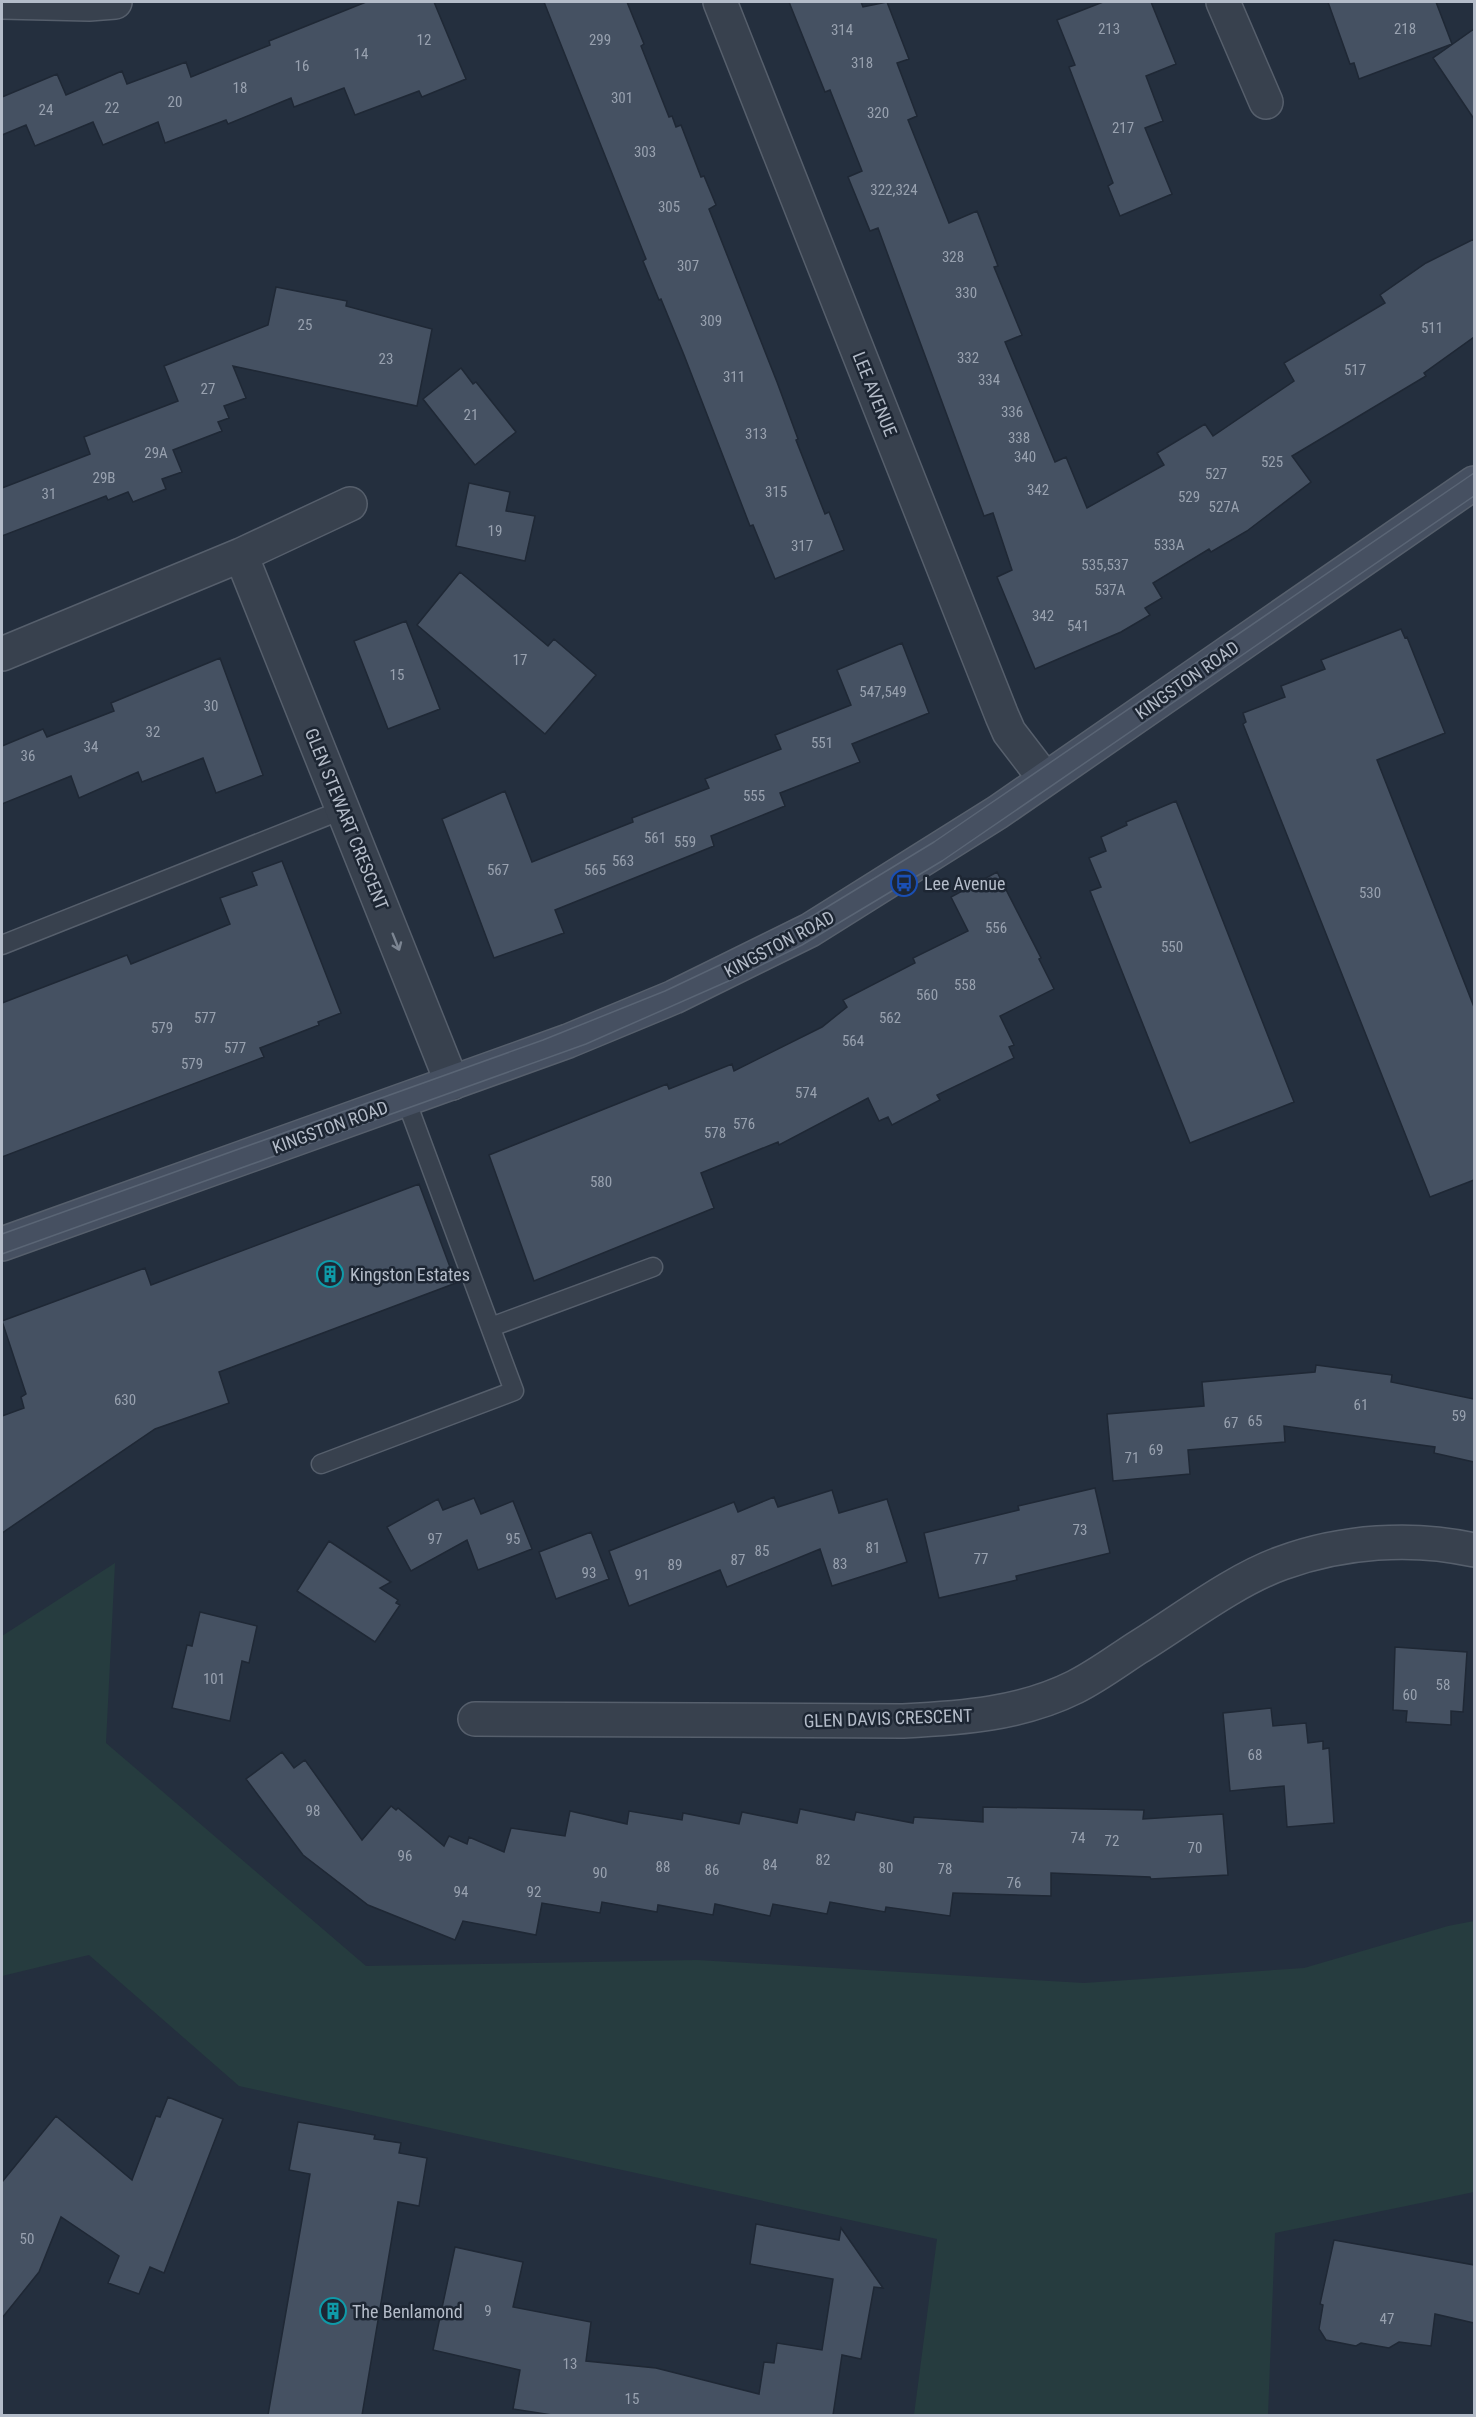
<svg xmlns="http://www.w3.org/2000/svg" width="1476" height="2417" font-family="'Roboto Condensed',sans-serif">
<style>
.green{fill:#263c3f}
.building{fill:#455162;stroke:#1f2835;stroke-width:1.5}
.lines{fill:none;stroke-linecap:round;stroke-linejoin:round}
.lane-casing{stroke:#565f6c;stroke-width:21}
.street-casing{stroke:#565f6c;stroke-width:36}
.secondary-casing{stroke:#565f6c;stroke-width:36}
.lane{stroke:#38414e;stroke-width:18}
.street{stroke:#38414e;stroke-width:33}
.secondary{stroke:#465061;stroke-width:33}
.tram{stroke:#5a6575;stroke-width:1.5}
.oneway{stroke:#7c8592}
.labels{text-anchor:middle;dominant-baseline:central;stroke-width:5;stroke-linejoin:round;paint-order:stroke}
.number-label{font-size:15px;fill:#98a1af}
.street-label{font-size:18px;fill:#b4bcc9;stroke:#1d2633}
.poi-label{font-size:18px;fill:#b4bcc9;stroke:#1d2633;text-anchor:start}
</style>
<rect width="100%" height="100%" fill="#242f3e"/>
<path class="green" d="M115,1563l-9,180 260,223 331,-6 387,23 220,-15 144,-42 26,-5v271l-199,41 -7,182h-354l23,-176 -698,-153 -150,-131 -87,21v-340z"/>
<path class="building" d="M366,2h68l32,77 -44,18 -3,-6 -64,24 -11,-27 -50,19 -3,-9 -63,26 -2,-4 -61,23 -7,-21 -55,23 -10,-23 -58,24 -9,-21 -24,10v-38l55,-23 9,21 56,-24 5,13 59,-22 5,15 79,-32 -1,-4z
M544,2h83l17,42 -3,2 28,71 3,-1 4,11 5,-2 20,52 3,-1 12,29 -7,4 68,173 21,57 -2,1 29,74 4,-2 15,38 -69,29 -22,-54 -3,1 -66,-171 -23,-56 -2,1 -16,-39 3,-2z
M789,2h72l2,5 24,-5 22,57 -12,4 20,53 -9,4 41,103 28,-12 21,55 -4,1 28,68 -17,7 50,120 11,-5 21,51 77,-43 -7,-12 48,-29 8,12 81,-55 -10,-18 101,-60 -5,-8 46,-32 48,-24v98l-50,36 2,3 -134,80 19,26 -64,49 -36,21 -2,-3 -56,34 9,15 -17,10 5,7 -29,17 -86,37 -38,-92 15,-7 -19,-57 -9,3 -106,-288 -8,3 -22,-54 14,-6 -32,-81 -5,2z
M1103,2h48l25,62 -30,12 17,45 -18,7 27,66 -52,22 -12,-30 5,-3 -44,-116 6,-2 -18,-45z
M1328,2h108l16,42 -93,35 -5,-16 -4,1z
M1474,29v90l-41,-61z
M276,287l71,14 -1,5 86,23 -15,77 -184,-40 13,32 -22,8 5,12 -11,4 4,9 -49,19 9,22 -20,7 4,10 -33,13 -5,-10 -20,8 -2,-4 -104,40v-48l88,-34 -6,-17 94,-36 -14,-35 104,-41z
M461,368l12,16 3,-2 40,50 -41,33 -52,-66z
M469,483l41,9 -4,19 29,5 -10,45 -69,-15z
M460,572l88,74 6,-7 42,36 -51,59 -128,-109z
M406,621l34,88 -52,20 -34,-88z
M1401,629l4,9 2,-1 38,96 -68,27 97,247v173l-44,17 -187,-473 3,-2 -3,-9 42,-16 -4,-11 44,-17 -4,-9z
M902,643l27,70 -77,31 8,18 -80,31 5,13 -74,30 3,10 -159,64 9,23 -70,25 -52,-139 63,-28 27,71 101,-40 -1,-4 77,-30 -4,-9 76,-30 -6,-14 76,-30 -14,-35z
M220,658l43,117 -47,18 -13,-35 -61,24 -4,-10 -59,26 -8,-22 -69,28v-58l41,-17 4,8 67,-26 -3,-8z
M1176,801l118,301 -104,41 -100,-252 11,-4 -12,-29 17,-7 -5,-14 26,-12 -1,-3z
M282,861l59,152 -23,9 1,3 -59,23 4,9 -262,100v-154l125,-48 4,9 99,-40 -10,-26 37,-13 -5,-13z
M997,872l44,86 -2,1 15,30 -54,27 14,29 -5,2 5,11 -77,37 3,5 -48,25 -4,-8 -9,4 -11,-23 -89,47 -1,-3 -77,31 13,35 -180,73 -45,-126 178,-71 2,5 63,-25 2,7 88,-44 25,-20 -4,-7 72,-37 -2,-5 55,-27 -17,-34z
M419,1184l37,99 -237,89 10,31 -74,26 -153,104v-117l22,-8 -3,-11 5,-3 -24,-73 143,-53 6,17z
M1316,1365l76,10 -1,7 83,17v63l-40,-9 1,-6 -151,-21 1,16 -97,8 2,24 -77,7 -6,-67 97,-8 -2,-24 113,-10z
M1095,1488l15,65 -94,23 1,4 -78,18 -15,-65 95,-23 -1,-4z
M832,1490l7,23 48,-14 20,63 -75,24 -12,-37 -93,38 -7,-17 -91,36 -20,-55 125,-49 4,10 36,-15 4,10z
M474,1498l7,16 32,-13 19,48 -54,21 -11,-30 -56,31 -24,-44 51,-28 5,11z
M591,1532l18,47 -53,20 -17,-47z
M329,1541l62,41 -11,6 18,12 -2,3 4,2 -25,37 -78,-51z
M200,1612l57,14 -8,37 -7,-2 -12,60 -58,-13 15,-63 5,1z
M1395,1647l72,5 -4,60 -12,-1v14l-45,-3 1,-11 -14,-1z
M1271,1708l2,18 33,-3 2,20 15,-2v8l6,-1 5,75 -47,4 -3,-41 -54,5 -7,-78z
M282,1752l12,16 11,-8 57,80 29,-34 5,4 2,-2 46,38 5,-10 18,8 2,-7 35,15 7,-24 54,8 5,-25 57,13 2,-13 53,9 1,-7 56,11 3,-12 55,11 3,-14 54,11 2,-8 57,11 1,-6 69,5v-15l161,3 -1,9 80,-5 5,61 -77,4 -1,-2 -99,-4v23l-98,-3 -3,23 -64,-9 -1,5 -55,-10 -3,12 -54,-10 -3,12 -55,-12 -2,11 -55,-10 -1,7 -55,-10 -2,11 -58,-10 -6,32 -73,-14 -8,19 -87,-35 -65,-50 -57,-76z
M168,2097l55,22 -59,154 -14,-6 -11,27 -31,-11 11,-27 -58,-39 -22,55 -37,46v-136l54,-66 76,64 24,-64 4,1z
M298,2122l77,13 -1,4 27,4 -2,10 28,5 -8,48 -21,-4 -36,213h-94l42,-241 -21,-4z
M756,2224l83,16 2,-12 42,60 -9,-1 -13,72 -19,-4 -9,60h-281l-39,-6 7,-39 -87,-20 22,-103 68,15 -10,45 78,15 -5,39 70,7 103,26 5,-32 10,1 3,-20 45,7 11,-71 -83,-15z
M1334,2240l140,25v58l-39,-9 -4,32 -32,-4 -10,6 -28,-5 -5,3 -30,-6 -7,-11 4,-24 -3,-1z"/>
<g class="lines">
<defs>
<path id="lane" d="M2,945l340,-135
M491,1327l162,-60
M321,1464l193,-73 -108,-291"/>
<path id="street" d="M2,2l87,2 26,-2
M720,2l282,714 7,16 36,47
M1223,2l43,100
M241,555l211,528
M2,654l239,-99 109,-51
M475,1719l428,2c59,-3 118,-7 172,-34 22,-11 42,-26 62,-39 44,-27 97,-68 145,-85 60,-22 130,-27 192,-13"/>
<path id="secondary" d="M2,1244l566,-203 106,-44 136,-67 188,-118 476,-329"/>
</defs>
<use href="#lane" class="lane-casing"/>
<use href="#street" class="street-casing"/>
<use href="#secondary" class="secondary-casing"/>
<use href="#lane" class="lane"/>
<use href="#street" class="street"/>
<use href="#secondary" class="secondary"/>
<path class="tram" d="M2,1234l541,-194 122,-49 76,-36 73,-40 120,-73 540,-369
M2,1254l584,-210 147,-65 69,-34 140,-84 532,-365"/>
</g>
<defs><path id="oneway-shaft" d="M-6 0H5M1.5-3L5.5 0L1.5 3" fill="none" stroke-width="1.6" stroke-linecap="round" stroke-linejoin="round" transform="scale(1.5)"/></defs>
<use class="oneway" href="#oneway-shaft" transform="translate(396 942) rotate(68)"/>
<defs>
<symbol id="bus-ring" viewBox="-11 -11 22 22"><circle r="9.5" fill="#1d2633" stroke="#1a4fb4" stroke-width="1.5"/><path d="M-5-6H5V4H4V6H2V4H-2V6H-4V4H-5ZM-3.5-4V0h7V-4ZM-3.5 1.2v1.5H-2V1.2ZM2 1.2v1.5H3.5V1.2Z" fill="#1a4fb4"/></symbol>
<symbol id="building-ring" viewBox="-11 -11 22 22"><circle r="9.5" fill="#1d2633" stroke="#0f9aa8" stroke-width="1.5"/><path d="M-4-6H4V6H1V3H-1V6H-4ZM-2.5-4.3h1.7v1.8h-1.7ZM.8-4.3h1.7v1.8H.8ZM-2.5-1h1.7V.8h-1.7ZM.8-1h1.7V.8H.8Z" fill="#0f9aa8"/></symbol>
</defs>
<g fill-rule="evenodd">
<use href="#bus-ring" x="889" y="868" width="30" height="30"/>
<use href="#building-ring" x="315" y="1259" width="30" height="30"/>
<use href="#building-ring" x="318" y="2296" width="30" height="30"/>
</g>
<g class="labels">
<g class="number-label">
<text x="1109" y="29">213</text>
<text x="1405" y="29">218</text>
<text x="842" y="30">314</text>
<text x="424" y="40">12</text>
<text x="600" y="40">299</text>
<text x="361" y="54">14</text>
<text x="862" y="63">318</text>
<text x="302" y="66">16</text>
<text x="240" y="88">18</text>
<text x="622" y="98">301</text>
<text x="175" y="102">20</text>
<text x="112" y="108">22</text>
<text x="46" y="110">24</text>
<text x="878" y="113">320</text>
<text x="1123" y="128">217</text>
<text x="645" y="152">303</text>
<text x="894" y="190">322,324</text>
<text x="669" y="207">305</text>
<text x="953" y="257">328</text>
<text x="688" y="266">307</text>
<text x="966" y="293">330</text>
<text x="711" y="321">309</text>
<text x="305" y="325">25</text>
<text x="1432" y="328">511</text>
<text x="968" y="358">332</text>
<text x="386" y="359">23</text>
<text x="1355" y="370">517</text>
<text x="734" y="377">311</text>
<text x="989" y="380">334</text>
<text x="208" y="389">27</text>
<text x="1012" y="412">336</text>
<text x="471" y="415">21</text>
<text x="756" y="434">313</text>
<text x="1019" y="438">338</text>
<text x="156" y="453">29A</text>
<text x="1025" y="457">340</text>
<text x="1272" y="462">525</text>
<text x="1216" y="474">527</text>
<text x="104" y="478">29B</text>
<text x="1038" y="490">342</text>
<text x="776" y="492">315</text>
<text x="49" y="494">31</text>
<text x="1189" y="497">529</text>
<text x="1224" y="507">527A</text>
<text x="495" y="531">19</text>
<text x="1169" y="545">533A</text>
<text x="802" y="546">317</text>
<text x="1105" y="565">535,537</text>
<text x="1110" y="590">537A</text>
<text x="1043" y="616">342</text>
<text x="1078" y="626">541</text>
<text x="520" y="660">17</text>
<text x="397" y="675">15</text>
<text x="883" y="692">547,549</text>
<text x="211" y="706">30</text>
<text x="153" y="732">32</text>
<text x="822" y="743">551</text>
<text x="91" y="747">34</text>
<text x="28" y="756">36</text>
<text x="754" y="796">555</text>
<text x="655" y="838">561</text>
<text x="685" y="842">559</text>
<text x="623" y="861">563</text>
<text x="498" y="870">567</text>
<text x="595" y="870">565</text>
<text x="1370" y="893">530</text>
<text x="996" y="928">556</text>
<text x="1172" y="947">550</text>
<text x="965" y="985">558</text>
<text x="927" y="995">560</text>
<text x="205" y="1018">577</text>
<text x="890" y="1018">562</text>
<text x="162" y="1028">579</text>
<text x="853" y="1041">564</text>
<text x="235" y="1048">577</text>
<text x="192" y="1064">579</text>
<text x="806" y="1093">574</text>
<text x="744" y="1124">576</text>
<text x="715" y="1133">578</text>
<text x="601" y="1182">580</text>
<text x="125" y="1400">630</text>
<text x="1361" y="1405">61</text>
<text x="1459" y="1416">59</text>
<text x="1255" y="1421">65</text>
<text x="1231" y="1423">67</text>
<text x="1156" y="1450">69</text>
<text x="1132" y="1458">71</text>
<text x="1080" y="1530">73</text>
<text x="435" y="1539">97</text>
<text x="513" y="1539">95</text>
<text x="873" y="1548">81</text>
<text x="762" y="1551">85</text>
<text x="981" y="1559">77</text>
<text x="738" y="1560">87</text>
<text x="840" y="1564">83</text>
<text x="675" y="1565">89</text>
<text x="589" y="1573">93</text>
<text x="642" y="1575">91</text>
<text x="214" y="1679">101</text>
<text x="1443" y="1685">58</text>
<text x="1410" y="1695">60</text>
<text x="1255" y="1755">68</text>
<text x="313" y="1811">98</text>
<text x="1078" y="1838">74</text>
<text x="1112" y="1841">72</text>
<text x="1195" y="1848">70</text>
<text x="405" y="1856">96</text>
<text x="823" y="1860">82</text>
<text x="770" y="1865">84</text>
<text x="663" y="1867">88</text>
<text x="886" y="1868">80</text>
<text x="945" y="1869">78</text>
<text x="712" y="1870">86</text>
<text x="600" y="1873">90</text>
<text x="1014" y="1883">76</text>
<text x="461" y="1892">94</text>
<text x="534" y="1892">92</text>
<text x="27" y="2239">50</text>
<text x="488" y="2311">9</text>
<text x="1387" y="2319">47</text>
<text x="570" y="2364">13</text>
<text x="632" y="2399">15</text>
</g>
<g class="street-label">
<text transform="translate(875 394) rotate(68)">LEE AVENUE</text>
<text transform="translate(1187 680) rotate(-35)">KINGSTON ROAD</text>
<text transform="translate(347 819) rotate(68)">GLEN STEWART CRESCENT</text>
<text transform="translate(779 944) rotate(-28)">KINGSTON ROAD</text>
<text transform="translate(330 1127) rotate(-20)">KINGSTON ROAD</text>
<text transform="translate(888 1718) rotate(-2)">GLEN DAVIS CRESCENT</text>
</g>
<g class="poi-label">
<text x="924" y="883">Lee Avenue</text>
<text x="350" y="1274">Kingston Estates</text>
<text x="352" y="2311">The Benlamond</text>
</g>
</g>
<rect width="1476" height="2417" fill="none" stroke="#b4bcc9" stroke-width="6"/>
</svg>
